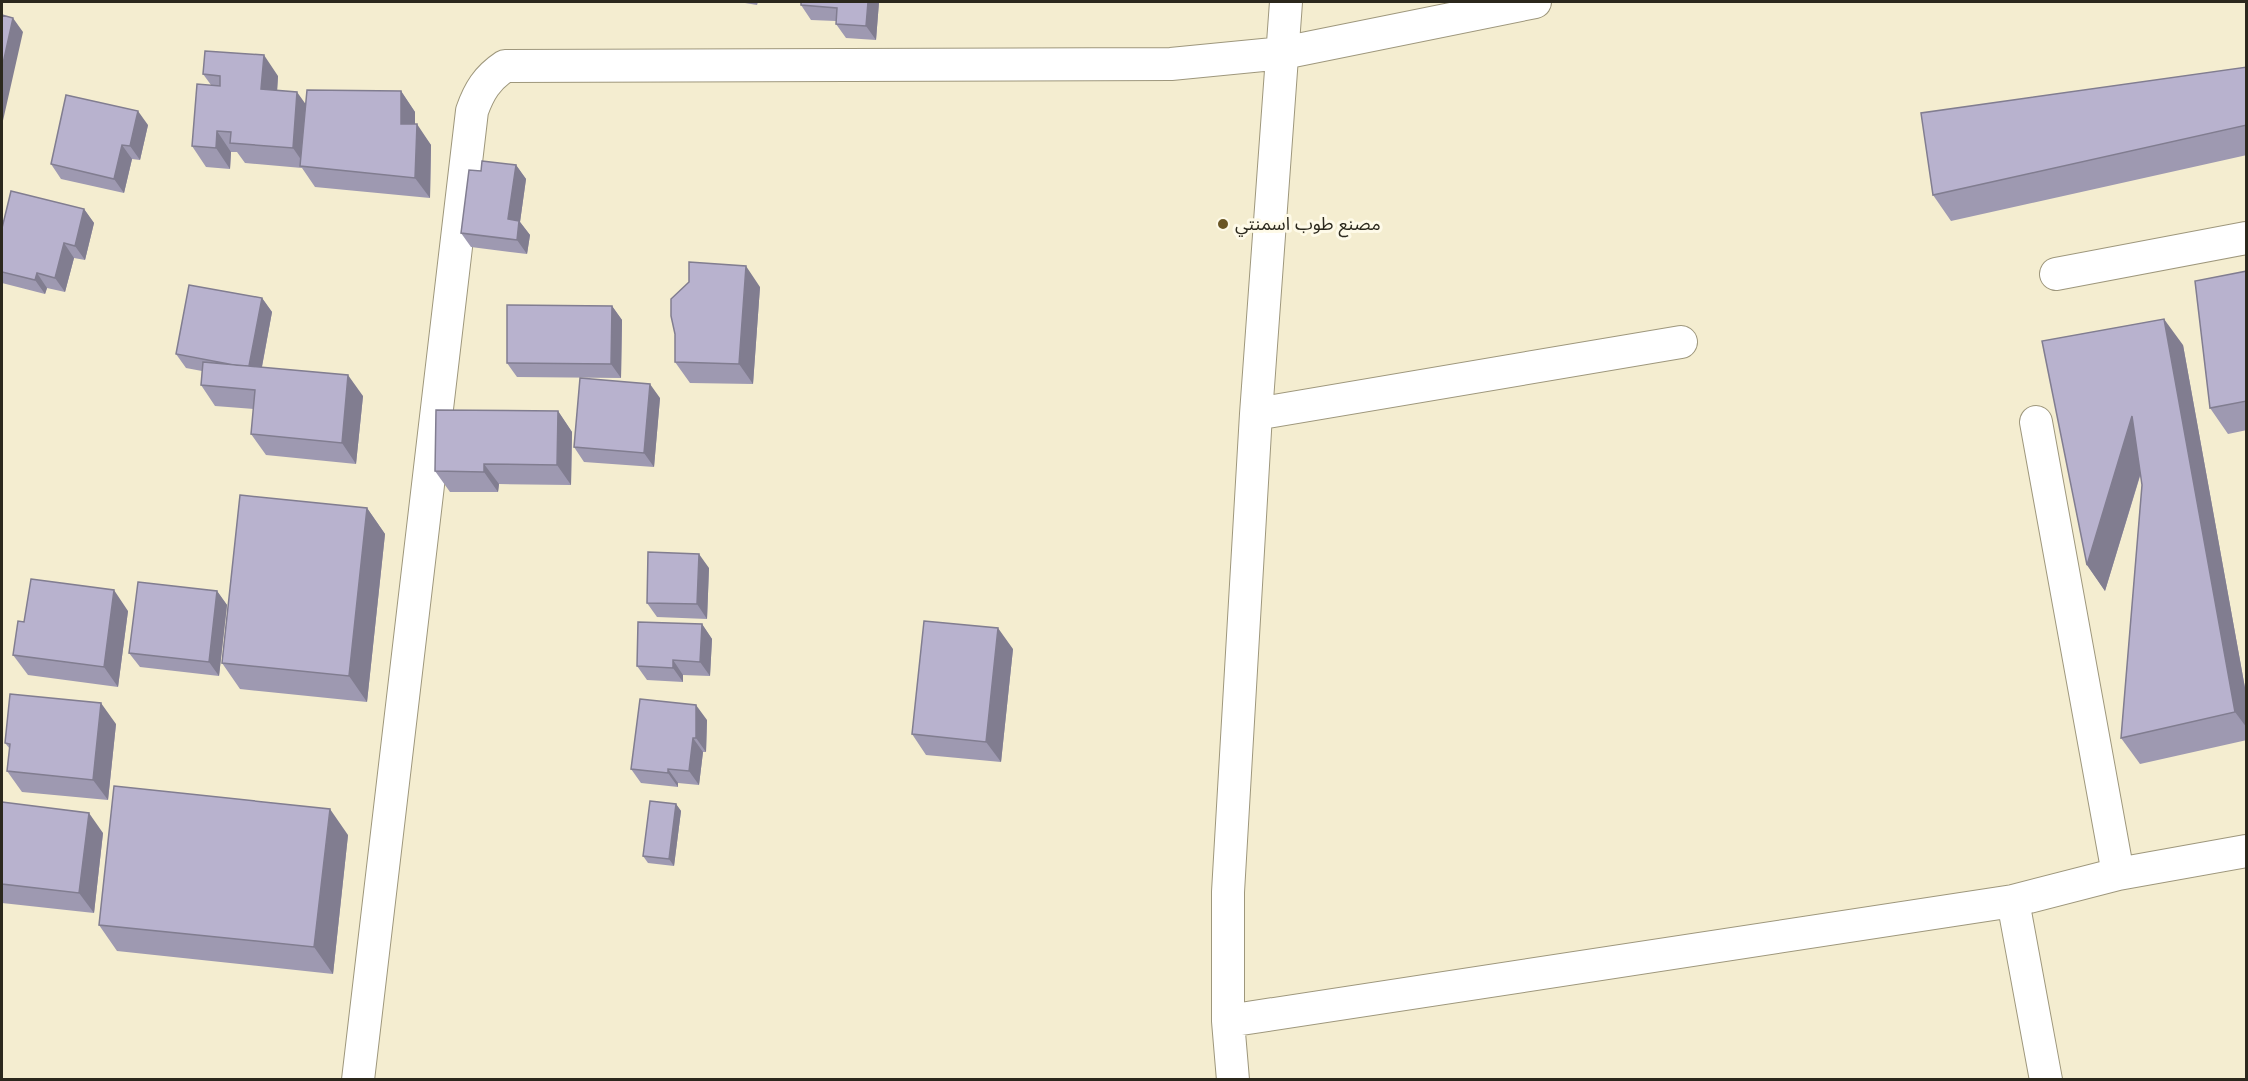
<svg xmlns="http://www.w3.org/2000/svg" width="2248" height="1081" font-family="Helvetica,'Noto Sans Arabic',sans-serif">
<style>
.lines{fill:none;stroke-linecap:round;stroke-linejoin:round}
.minor-casing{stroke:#9e977c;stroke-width:34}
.minor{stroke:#fff;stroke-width:32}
.wall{fill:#9e99b1}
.shaded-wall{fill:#817d90}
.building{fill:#b8b2ce;stroke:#817d90;stroke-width:1.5}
.poi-dot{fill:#6a5625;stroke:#fefae8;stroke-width:2}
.labels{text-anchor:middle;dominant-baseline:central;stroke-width:6;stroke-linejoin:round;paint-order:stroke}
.poi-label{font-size:18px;fill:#2b281d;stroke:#fefae8;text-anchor:start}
</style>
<rect width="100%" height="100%" fill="#f4edd0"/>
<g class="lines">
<defs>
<path id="minor" d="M2056,274l190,-36
M1256,414l425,-72
M2036,422l82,452
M2013,901l33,179
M1228,1021l785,-120 105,-27 128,-23
M358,1080l114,-969c7,-20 15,-33 33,-45l666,-2 112,-11 252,-51
M1233,1080l-5,-59v-129l28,-478 30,-412"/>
</defs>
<use href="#minor" class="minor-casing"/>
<use href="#minor" class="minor"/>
</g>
<path class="wall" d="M739,2h19l-1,3z
M801,2h78l-3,38 -30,-2 -10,-14v-3l-25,-1 -10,-15z
M2247,67v88l-296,66 -18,-26z
M203,74l75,2 -1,14 29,14 95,-13 14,21v12l16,21 -1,53 -115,-11 -13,-19 -57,-5 -8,-11h-6l-1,17 -24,-2 -14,-21 19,-61z
M148,125l-8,35 -8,-1 -8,34 -63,-14 -10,-15z
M516,165l10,14 -6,43 10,13 -3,19 -56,-7 -10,-14 20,-62z
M84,209l10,14 -9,37 -11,-2 -9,34 -18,-4 -2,6 -43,-11v-55z
M2247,271v159l-19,4 -18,-26z
M760,287l-7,97 -63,-1 -15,-21z
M262,298l10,14 -10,55 101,29 -7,68 -90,-9 -15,-21 3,-25 -39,-3 -14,-21 1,-14 -16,-3 -10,-14z
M612,306l10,14 -1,58 -104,-1 -10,-14z
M2183,345l64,354v41l-107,24 -19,-26 21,-253 -1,-12 -36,118 -18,-26z
M660,398l-6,69 -70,-5 -10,-15z
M558,411l14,21 -1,53 -72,-1 -1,8h-48l-15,-21z
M367,508l18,26 -18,168 -127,-13 -18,-26z
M709,568l-2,51 -50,-2 -10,-14z
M217,591l10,14 -8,71 -79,-9 -11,-14z
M128,611l-10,76 -90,-12 -15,-20 11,-33z
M702,624l10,15 -2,37 -27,-1v7l-36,-2 -10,-14z
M1013,649l-12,113 -75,-7 -14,-21z
M707,720l-1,32h-3l-4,33 -21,-2v4l-37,-4 -10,-14z
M116,724l-8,76 -86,-8 -15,-21 3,-22 -5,-6z
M2,802l101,31 -9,80 -92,-10z
M676,804l5,7 -7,55 -26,-3 -5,-7z
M348,835l-15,139 -216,-23 -18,-26z"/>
<path class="shaded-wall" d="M868,2h11l-3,38 -10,-14z
M13,18l10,14 -21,93v-57z
M264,55l14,21 -2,34 -15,-21z
M401,91l14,21v33l-14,-21z
M297,92l15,21 -6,54 -13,-19z
M138,111l10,14 -8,35 -10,-14z
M417,124l14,21 -1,53 -15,-20z
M217,131l14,21 -1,17 -14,-21z
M122,145l10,14 -8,34 -10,-14z
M516,165l10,14 -6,43 10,13 -3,19 -10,-14 -9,-21z
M84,209l10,14 -9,37 -10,-14z
M64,243l10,15 -9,34 -10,-14z
M746,266l14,21 -7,97 -14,-20z
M37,273l10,15 -2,6 -10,-14z
M262,298l10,14 -13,70 -10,-15z
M612,306l10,14 -1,58 -10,-14z
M2164,319l19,26 64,354v29l-12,-16z
M348,375l15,21 -7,68 -14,-21z
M650,384l10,14 -6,69 -10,-14z
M558,411l14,21 -1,53 -14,-20z
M2132,416l18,26 -45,149 -18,-26z
M484,464l15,20 -1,8 -14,-20z
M367,508l18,26 -18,168 -18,-26z
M699,554l10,14 -2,51 -10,-15z
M114,590l14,21 -10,76 -14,-20z
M217,591l10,14 -8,71 -10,-14z
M702,624l10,15 -2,37 -10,-14z
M998,628l15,21 -12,113 -15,-20z
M673,660l10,15v7l-10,-14z
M101,703l15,21 -8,76 -15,-20z
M696,705l11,15 -1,32 -10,-14z
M693,738l10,14 -4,33 -10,-14z
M668,769l10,14v4l-10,-14z
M676,804l5,7 -7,55 -5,-7z
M330,809l18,26 -15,139 -19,-27z
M89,813l14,20 -9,80 -15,-20z"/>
<path class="building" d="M801,2h67l-2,24 -30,-2 1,-16 -36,-3z
M2,15l11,3 -11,50z
M205,51l59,4 -3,34 36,3 -4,56 -63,-5 1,-11 -14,-1 -1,17 -24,-2 5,-62 23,2v-10l-17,-2z
M2247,67v58l-314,70 -12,-82z
M307,90l94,1v33h16l-2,54 -115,-12z
M66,95l72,16 -8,35 -8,-1 -8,34 -63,-15z
M482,161l34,4 -8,54 11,2 -2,19 -56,-7 8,-63 12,1z
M11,191l73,18 -9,37 -11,-3 -9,35 -18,-5 -2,7 -33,-8v-44z
M689,262l57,4 -7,98 -64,-2v-28l-4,-18v-17l18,-17z
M2247,271v130l-37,7 -15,-127z
M189,285l73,13 -13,68 -15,-1 -58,-11z
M507,305l105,1 -1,58 -104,-1z
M2164,319l71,393 -114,26 21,-253 -10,-69 -45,149 -45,-224z
M203,362l145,13 -6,68 -91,-9 4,-44 -54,-5z
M580,378l70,6 -6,69 -70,-6z
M436,410l122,1 -1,54 -73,-1v8l-49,-1z
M240,495l127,13 -18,168 -127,-13z
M648,552l51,2 -2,50 -50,-1z
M31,579l83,11 -10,77 -91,-12 5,-34 6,1z
M138,582l79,9 -8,71 -80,-9z
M924,621l74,7 -12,114 -74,-8z
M638,622l64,2 -2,38 -27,-2v8l-36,-2z
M10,694l91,9 -8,77 -86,-9 3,-27 -5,-1z
M640,699l56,6v33h-3l-4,33 -21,-2v4l-37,-4z
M114,786l216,23 -16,138 -215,-22z
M650,801l26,3 -7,55 -26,-3z
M2,802l87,11 -10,80 -77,-9z"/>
<circle class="poi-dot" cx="1223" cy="224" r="6"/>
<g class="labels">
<g class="poi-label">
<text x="1235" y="224">مصنع طوب اسمنتي</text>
</g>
</g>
<rect width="2248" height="1081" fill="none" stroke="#2b281d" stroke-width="6"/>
</svg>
